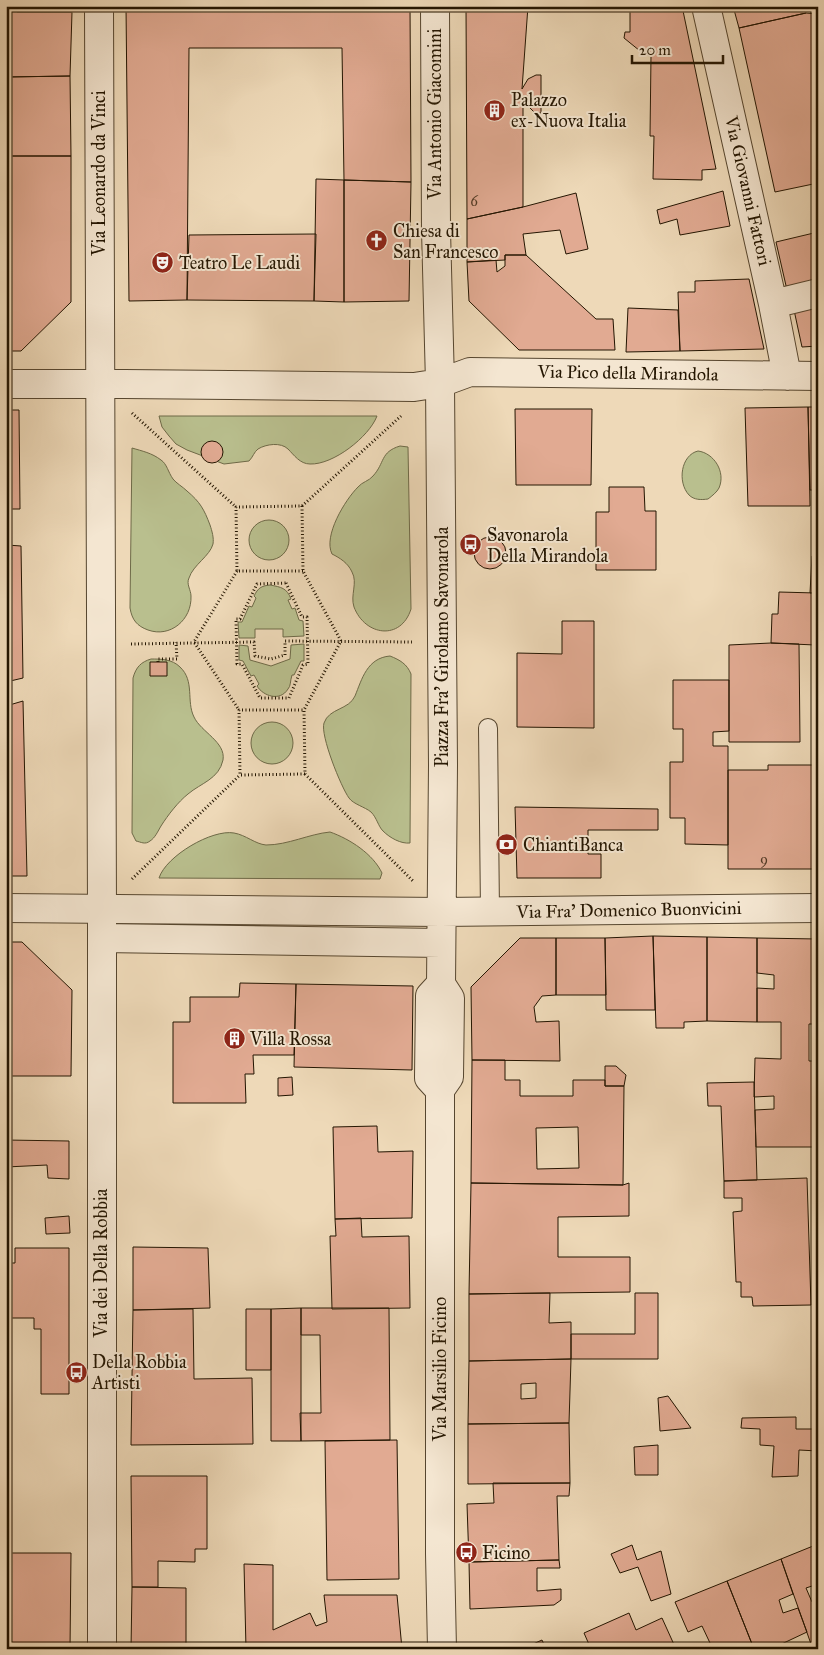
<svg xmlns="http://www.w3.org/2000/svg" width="824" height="1655" font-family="'IM FELL Great Primer',serif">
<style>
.green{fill:#b9bf8e;stroke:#6e6a48}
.building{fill:#e1aa92;stroke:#231501;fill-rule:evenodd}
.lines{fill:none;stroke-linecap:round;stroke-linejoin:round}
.lane-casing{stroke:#56462f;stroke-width:20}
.street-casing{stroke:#56462f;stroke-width:30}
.path{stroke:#231501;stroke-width:3;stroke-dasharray:1 2.5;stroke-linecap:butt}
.lane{stroke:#f4e6d1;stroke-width:18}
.street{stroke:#f4e6d1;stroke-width:28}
.labels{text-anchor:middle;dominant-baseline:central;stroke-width:4;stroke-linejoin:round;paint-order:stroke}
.number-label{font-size:15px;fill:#523a25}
.poi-label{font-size:18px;fill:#231501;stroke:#f4e6d1;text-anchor:start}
.street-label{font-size:18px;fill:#231501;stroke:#f4e6d1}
</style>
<rect width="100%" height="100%" fill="#eed9b8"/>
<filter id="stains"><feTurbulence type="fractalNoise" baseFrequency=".004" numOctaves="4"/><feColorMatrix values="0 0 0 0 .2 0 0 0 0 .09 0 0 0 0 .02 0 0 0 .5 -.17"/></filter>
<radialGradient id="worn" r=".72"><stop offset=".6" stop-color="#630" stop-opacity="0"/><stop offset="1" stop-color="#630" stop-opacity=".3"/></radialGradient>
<path class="green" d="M159,416h218c-8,21 -44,49 -67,48 -10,0 -16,-9 -22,-15 -7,-7 -22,-5 -30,0 -4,3 -5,8 -9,12l-25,3 -37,-14 -11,-6 -7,-8 -7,-9z
M400,446l8,1 3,162c-10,32 -46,27 -57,-2 -4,-12 4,-24 -2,-35 -4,-9 -12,-14 -20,-18 -9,-18 13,-54 26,-67 4,-5 11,-6 15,-11 12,-13 7,-24 27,-30z
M132,448c10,3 20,5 29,12 6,4 7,12 12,19 3,4 10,8 14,12 13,11 17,18 23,34 2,6 4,13 3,19 -3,12 -20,21 -24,34 -3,6 2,12 2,18 1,24 -21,42 -43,34 -11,-4 -16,-10 -18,-22z
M698,451c16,2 28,21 21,37 -2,4 -7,8 -11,11 -7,1 -14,1 -19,-4 -12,-13 -8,-40 9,-44z
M249 540a20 20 0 1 1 40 0a20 20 0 1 1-40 0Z
M270,585c11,2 17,3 21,14l-3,1 4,9 3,-1 4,12 4,1 1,15 -21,1v-8h-28v9h-16l-1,-16h4l7,-16 3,1 4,-9 -2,-2c4,-8 7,-10 16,-11z
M304,644v17h-3l-7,14h-2c-2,6 -1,11 -4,14 -8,13 -25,7 -31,-3l2,-2 -5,-9 -3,1 -8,-15 -4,-1v-15l9,1 2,14 21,6 19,-7 1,-14z
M390,656c10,4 17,8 21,18l-1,169c-9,1 -20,-5 -27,-12 -5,-5 -6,-13 -12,-19 -6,-5 -18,-8 -22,-14 -8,-11 -29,-63 -25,-75 5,-15 25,-13 31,-27 7,-17 12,-38 35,-40z
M151,659c10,0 21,0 29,8 15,14 6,34 14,50 7,15 32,25 29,43 -4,19 -22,23 -35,34 -10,8 -20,21 -27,32 -3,5 -6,12 -11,15 -5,4 -9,1 -14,0l-4,-8 1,-155c3,-11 8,-16 18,-19z
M251 743a21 21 0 1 1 42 0a21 21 0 1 1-42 0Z
M330,832c20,7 43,22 52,41l-2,6 -221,-1c7,-22 53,-49 75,-45 12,2 21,11 32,12 22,0 43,-11 64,-13z"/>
<path class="building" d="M18,6h54v6h-55z
M126,6h284l1,176 -67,-2 -2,-132h-153l-2,252 -58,1z
M466,6h62l-6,83 6,-10 8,-4h5v38h-6l-12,-12v106l-56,12z
M630,6h52l34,163 -14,1v10l-49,-1 1,-43h-4l1,-80 -6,-1 -21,-17 1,-6h5z
M733,6h70l3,7 -67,15z
M6,12h66l-2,64 -64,1z
M806,13l12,1v169l-43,9 -36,-164z
M70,76l1,80h-65v-79z
M6,156h65v146l-50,49h-15z
M316,179l28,1v122l-30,-1z
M344,180l67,2 -2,119 -65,1z
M723,191l7,35 -50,9 -3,-16 -17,5 -3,-14z
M576,193l12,56 -22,5 -6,-24 -37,4 3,21h-21v5l-38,2v-43l56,-12z
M818,232v51l-31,7 -11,-48z
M316,234l-2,67 -127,-1 2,-65z
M505,255h21l70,64h17l2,31h-96l-50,-49 -2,-39 29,-2 1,12 8,-6z
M749,279l15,70 -84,2 -2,-59h17v-11z
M818,303v43l-16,1 -8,-37z
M628,308l50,2 2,41 -54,1z
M808,407l2,99h-62l-3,-98z
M808,407h10v83h-8z
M515,409h77l-1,76h-75z
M6,410h13l1,99h-14z
M201 452a11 11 0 1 1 22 0a11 11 0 1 1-22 0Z
M609,487h35l1,24h11v59h-60v-58h13z
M6,523l1,22 14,1 2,132 -17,4z
M474 553a16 16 0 1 1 32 0a16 16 0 1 1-32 0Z
M812,556h6v61h-2v-24h-6z
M779,592l37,1 -1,52 -44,-2 1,-29h6z
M562,621h32v107l-77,-1v-74l45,1z
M771,643l28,1 1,98h-71v-97z
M150,662h17v14h-17z
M673,680h56v51l-16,1v14h15v99l-43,-1v-26h-15v-56h13v-33h-10z
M23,701l4,175h-21v-170z
M768,765h50v104h-90v-99h40z
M515,807l143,2v21h-70v24h13v24h-84z
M653,936l2,74h-49l-1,-72z
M653,936l54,1v84l-23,1v6h-28z
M707,937l50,1v84l-50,-1z
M520,938h36v57l-14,1 -8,11 2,15 23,-1 1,40 -88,-1 -1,-73z
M556,938h49l1,57h-50z
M757,938l61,1v85h-9v37h9v86h-62l-1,-37 19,-1v-13l-20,1 1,-39 26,1v-37h-24v-34l17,1v-14l-17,-2z
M6,942h16l50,48 -1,86h-65z
M240,983l56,1 -2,71h-41l1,19h-9l1,29h-73v-81h17v-25h49z
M296,984l117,2 -1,84 -118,-3z
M472,1060h33v20h15v16h53v-16h32v6h19l-1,99 -152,-2zM578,1127l1,41 -42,1 -1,-41z
M605,1066h11l10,9 -2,11h-19z
M292,1077l1,18 -15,1v-18z
M754,1082l3,98 -33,1 -3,-75h-13l-1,-23z
M377,1126l1,26 35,-1 -1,67 -77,1 -2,-92z
M6,1140l63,1v38l-21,-1 -1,-13 -41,2z
M807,1178l4,127 -58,1 -1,-9h-11v-15h-5l-3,-70 9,-1v-13h-18v-17z
M471,1183l152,2 6,-2v33l-71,1v40h72v35l-161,2z
M69,1216l1,17 -24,1 -1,-16z
M361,1218l1,19 47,-1 1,72 -78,1 -2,-73h6l-1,-17z
M133,1247l75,1 2,60 -77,2z
M15,1248h54v146h-28v-65h-7v-11h-28v-55h9z
M550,1293l-1,30 22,-1v37l-102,2v-67z
M635,1293h23v66h-87v-25h64z
M301,1308v133h-30v-132z
M301,1308h88l1,132 -89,1 -1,-28h21l-1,-78h-19z
M193,1309l1,70 58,-1 1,66 -122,1 2,-135z
M246,1309h25v61h-25z
M571,1359l-2,64 -101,1 1,-63zM536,1383v15l-15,1v-15z
M668,1396l23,32 -31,3 -2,-33z
M796,1417v12h22v22l-19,-1 -1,26 -26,1 2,-31 -14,-1v-16l-19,-1 1,-10z
M569,1423l1,60 -102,1v-60z
M397,1440l2,139 -72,1 -2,-139z
M658,1445v30h-23l-1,-28z
M131,1476h76v73h-12v13l-37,-1v26h-26z
M493,1483h77l-1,13h-12l2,64 -90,2 -2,-58 27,-1z
M818,1544v40l-12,4 6,14 6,-3v42l-7,3 -30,-85z
M632,1545l5,15 24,-9 10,43 -20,7 -13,-34 -18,6 -9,-19z
M8,1553h63l-1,96h-62z
M781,1559l12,35 -14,6 4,13 15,-5 9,24 -36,17h-17l-27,-68z
M559,1560l1,8h-23v23l24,-2v11l-7,5 -84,4 -1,-47z
M244,1564l29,1v65l37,-17 6,13 11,-4 -3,-27h73l5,54h-156z
M727,1581l27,68h-56l12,-6 -8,-17 -14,6 -13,-30z
M132,1587l54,1v61h-55z
M629,1613l7,17 26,-12 14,31h-85l-7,-16z
M542,1640l4,9h-24z"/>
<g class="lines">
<defs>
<path id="lane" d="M488,728l2,184"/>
<path id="street" d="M99,6l3,903v740
M435,6l1,224 4,153 3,382 -2,219 9,14 -1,79 -9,13v464l2,95
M706,6l67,298 14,72
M773,304l45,-11
M6,384h118l290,3 26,-4 30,-11 348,4
M6,908l435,4 377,-4
M102,938l339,5
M440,1090l-11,-12 1,-82 11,-12"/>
</defs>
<use href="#lane" class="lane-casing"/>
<use href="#street" class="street-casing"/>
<path class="path" d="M132,413l104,94
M302,506l99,-90
M237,571l-43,71 45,68
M303,571h-66l-1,-64 66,-1 1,65 38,70 -37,69
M286,583l16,34h5l1,47 -5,1 -14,33h-29l-18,-34h-5l-1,-45h4l17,-35z
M131,644l123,-2 1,14 16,3 14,-4v-14l127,1
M158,662v-3h19l-1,-17
M305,774l-65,1 -1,-65h65l1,64 108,107
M132,879l108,-104
M813,1649l5,-2"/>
<use href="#lane" class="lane"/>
<use href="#street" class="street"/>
</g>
<defs>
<symbol id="building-disc" viewBox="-11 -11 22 22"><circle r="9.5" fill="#8f2418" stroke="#f4e6d1"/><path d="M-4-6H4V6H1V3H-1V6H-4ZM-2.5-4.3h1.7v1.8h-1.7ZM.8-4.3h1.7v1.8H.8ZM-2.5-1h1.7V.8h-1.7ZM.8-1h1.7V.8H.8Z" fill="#fff"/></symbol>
<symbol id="church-disc" viewBox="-11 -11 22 22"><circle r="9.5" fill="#8f2418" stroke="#f4e6d1"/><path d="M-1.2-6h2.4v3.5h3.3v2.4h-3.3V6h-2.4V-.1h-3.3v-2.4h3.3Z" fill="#fff"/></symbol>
<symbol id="theatre-disc" viewBox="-11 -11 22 22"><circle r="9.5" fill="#8f2418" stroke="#f4e6d1"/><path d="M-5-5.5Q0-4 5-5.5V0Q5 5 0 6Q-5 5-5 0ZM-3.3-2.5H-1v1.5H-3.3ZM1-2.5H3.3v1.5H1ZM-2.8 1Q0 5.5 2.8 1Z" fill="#fff"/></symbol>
<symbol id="bus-disc" viewBox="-11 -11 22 22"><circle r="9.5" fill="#8f2418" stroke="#f4e6d1"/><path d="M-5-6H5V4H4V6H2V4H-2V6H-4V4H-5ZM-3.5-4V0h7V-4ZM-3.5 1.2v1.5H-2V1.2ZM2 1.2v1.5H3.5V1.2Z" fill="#fff"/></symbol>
<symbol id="bank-disc" viewBox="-11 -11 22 22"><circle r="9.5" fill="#8f2418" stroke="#f4e6d1"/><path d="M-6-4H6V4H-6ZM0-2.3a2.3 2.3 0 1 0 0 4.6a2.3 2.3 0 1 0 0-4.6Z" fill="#fff"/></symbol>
</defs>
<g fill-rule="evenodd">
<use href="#building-disc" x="482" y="98" width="25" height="25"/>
<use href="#church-disc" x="364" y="228" width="25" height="25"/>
<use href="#theatre-disc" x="150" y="250" width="25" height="25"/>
<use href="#bus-disc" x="458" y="532" width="25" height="25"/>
<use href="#bank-disc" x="494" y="832" width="25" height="25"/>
<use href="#building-disc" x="222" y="1026" width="25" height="25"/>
<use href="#bus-disc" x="64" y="1360" width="25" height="25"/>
<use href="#bus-disc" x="454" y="1540" width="25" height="25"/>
</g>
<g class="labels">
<g class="number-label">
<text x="474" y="201">6</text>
<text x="764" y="859">9</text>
</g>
<g class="poi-label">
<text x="511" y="100">Palazzo<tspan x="511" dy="21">ex-Nuova Italia</tspan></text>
<text x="393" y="231">Chiesa di<tspan x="393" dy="21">San Francesco</tspan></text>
<text x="179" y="263">Teatro Le Laudi</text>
<text x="487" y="535">Savonarola<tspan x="487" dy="21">Della Mirandola</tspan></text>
<text x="523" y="845">ChiantiBanca</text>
<text x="250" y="1039">Villa Rossa</text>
<text x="92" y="1362">Della Robbia<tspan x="92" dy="21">Artisti</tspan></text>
<text x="482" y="1553">Ficino</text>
</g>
<g class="street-label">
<text transform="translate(435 114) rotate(-90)">Via Antonio Giacomini</text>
<text transform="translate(99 173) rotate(-90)">Via Leonardo da Vinci</text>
<text transform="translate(748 191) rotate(77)">Via Giovanni Fattori</text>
<text transform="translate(628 373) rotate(1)">Via Pico della Mirandola</text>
<text transform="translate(442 647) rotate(-90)">Piazza Fra' Girolamo Savonarola</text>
<text transform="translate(629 910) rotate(-1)">Via Fra' Domenico Buonvicini</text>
<text transform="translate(101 1263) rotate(-90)">Via dei Della Robbia</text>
<text transform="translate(440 1369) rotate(-90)">Via Marsilio Ficino</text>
</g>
</g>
<rect width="824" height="1655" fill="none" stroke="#eed9b8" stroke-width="25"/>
<rect x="8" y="8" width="809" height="1640" fill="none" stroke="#231501" stroke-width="2.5"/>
<rect x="12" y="12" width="799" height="1630" fill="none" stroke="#231501"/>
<path d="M632 55v8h91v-8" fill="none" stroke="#231501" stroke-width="2.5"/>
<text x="639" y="55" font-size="15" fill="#231501" stroke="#f4e6d1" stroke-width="4" paint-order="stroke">20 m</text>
<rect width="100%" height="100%" filter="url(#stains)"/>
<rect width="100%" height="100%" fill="url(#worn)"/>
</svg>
